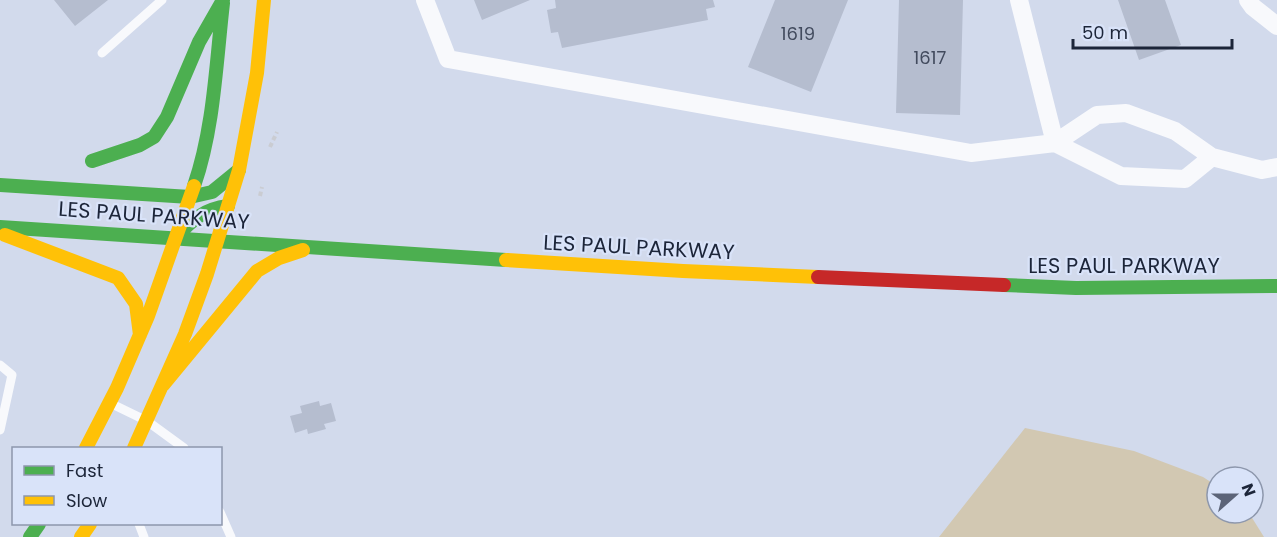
<svg xmlns="http://www.w3.org/2000/svg" width="1277" height="537" font-family="Poppins,sans-serif">
<style>
.green{fill:#d2c8b2}
.building{fill:#b5bdcf}
.lines{fill:none;stroke-linecap:round;stroke-linejoin:round}
.path{stroke:#caccd2;stroke-width:4;stroke-dasharray:4.5 3;stroke-linecap:butt}
.lane{stroke:#f8f9fc;stroke-width:9}
.street{stroke:#f8f9fc;stroke-width:18}
.fast{stroke:#4caf50;stroke-width:14}
.slow{stroke:#ffc107;stroke-width:14}
.jam{stroke:#c62828;stroke-width:14}
.labels{text-anchor:middle;dominant-baseline:central;stroke-width:4.5;stroke-linejoin:round;paint-order:stroke}
.number-label{font-size:18px;fill:#424b5e}
.street-label{font-size:21px;fill:#1c2539;stroke:#d9e3f9}
</style>
<rect width="100%" height="100%" fill="#d2daec"/>
<path class="green" d="M1025,428l109,23 69,26 14,9v27h32l15,24h-325z"/>
<path class="building" d="M54,0h54l-33,26z
M474,0h56l-48,20z
M555,0h158l2,7 -9,2 2,11 -146,28 -4,-16 -7,1 -4,-23 9,-2z
M775,0h73l-37,92 -63,-25z
M899,0h64l-3,115 -64,-2z
M1118,0h47l16,45 -42,15z
M319,401l1,5 11,-3 5,18 -12,3 2,5 -18,5 -1,-5 -12,4 -5,-17 12,-3 -2,-7z"/>
<g class="lines">
<path class="path" d="M270,147l7,-15
M260,196l2,-9"/>
<path class="lane" d="M102,53l60,-53
M0,365l12,10 -12,55
M112,404l35,17 37,27
M220,512l11,25
M139,524l5,13"/>
<path class="street" d="M425,0l23,59 523,94 84,-10 42,-28 29,-2 49,18 37,26 50,13 15,-3
M1019,0l36,143 66,33 64,3 27,-22
M1248,0l5,7 24,19"/>
<path class="fast" d="M92,161l48,-16 14,-8 13,-20 32,-75 24,-42
M0,185l190,12 22,-5 27,-22
M194,186c20,-58 22,-122 29,-183
M0,227l506,33
M176,237c16,-17 28,-28 52,-31
M1004,285l72,3 201,-2
M30,537l9,-13"/>
<path class="slow" d="M5,235l113,43 18,26 4,31
M506,260l177,11 135,6
M163,385l94,-114 22,-13 24,-8
M86,448l31,-60 31,-72 46,-130
M134,448l51,-114 22,-60 32,-104 18,-97 7,-73
M81,537l9,-13"/>
<path class="jam" d="M818,277l186,8"/>
</g>
<g class="labels">
<g class="number-label">
<text x="798" y="33">1619</text>
<text x="930" y="57">1617</text>
</g>
<g class="street-label">
<text transform="translate(154 215) rotate(4)">LES PAUL PARKWAY</text>
<text transform="translate(639 247) rotate(3)">LES PAUL PARKWAY</text>
<text x="1124" y="265">LES PAUL PARKWAY</text>
</g>
</g>
<rect x="12" y="447" width="210" height="78" fill="#d9e3f9" stroke="#8d97ac" stroke-width="1.5"/>
<rect x="24" y="466" width="30" height="9" fill="#4caf50" stroke="#8d97ac" stroke-width="1.5"/>
<text x="66" y="477" font-size="18" fill="#1c2539">Fast</text>
<rect x="24" y="496" width="30" height="9" fill="#ffc107" stroke="#8d97ac" stroke-width="1.5"/>
<text x="66" y="507" font-size="18" fill="#1c2539">Slow</text>
<g transform="translate(1235 495) rotate(69)"><circle r="28" fill="#d9e3f9" stroke="#8d97ac" stroke-width="1.5"/>
<path d="M0-4.5L10 22L0 15L-10 22Z" fill="#5c6478"/>
<text y="-9" font-size="16" font-weight="bold" text-anchor="middle" fill="#1c2539">N</text>
</g>
<path d="M1073 39v9h159v-9" fill="none" stroke="#1c2539" stroke-width="3"/>
<text x="1082" y="39" font-size="18" fill="#1c2539" stroke="#d9e3f9" stroke-width="4.5" paint-order="stroke">50 m</text>
</svg>
